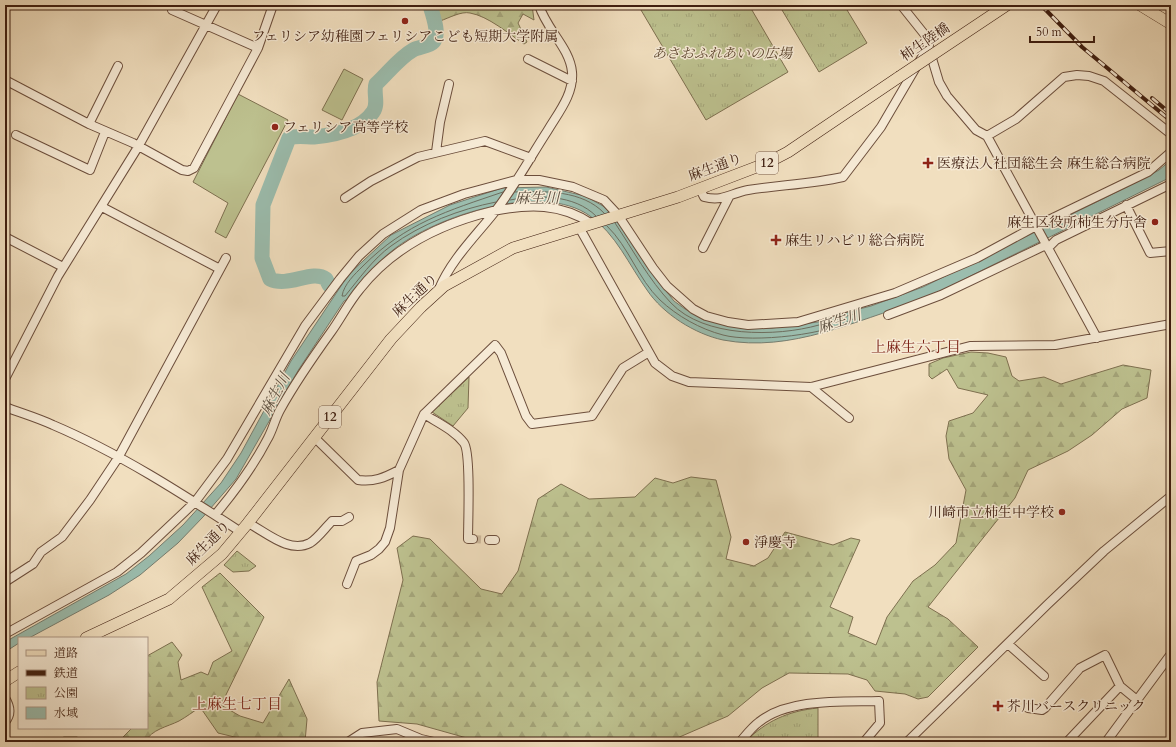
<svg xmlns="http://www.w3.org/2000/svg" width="1176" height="747" font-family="Cardo,'Noto Serif JP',serif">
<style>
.green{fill:#bdc18f;stroke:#7e7050}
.forest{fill:url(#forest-firs);stroke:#7e7050}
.park{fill:url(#park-tufts);stroke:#7e7050}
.water{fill:#9bbdae;stroke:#767d6f}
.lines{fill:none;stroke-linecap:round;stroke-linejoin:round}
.shore{stroke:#6d6e5f;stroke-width:1}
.river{stroke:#9bbdae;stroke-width:15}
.minor-tunnel{stroke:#cdb89c;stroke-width:8;stroke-dasharray:8 4;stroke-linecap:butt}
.minor-casing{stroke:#6c4e3c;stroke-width:10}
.major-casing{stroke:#3f1e10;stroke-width:12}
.minor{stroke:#f6ead5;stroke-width:8}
.major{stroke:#f1dfbf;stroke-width:11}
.rail-casing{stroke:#3f1e10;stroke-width:4}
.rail{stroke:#f6ead5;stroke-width:2.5;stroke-dasharray:8;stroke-linecap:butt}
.major-bridge-casing{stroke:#3f1e10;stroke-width:12;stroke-linecap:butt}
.major-bridge{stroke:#f1dfbf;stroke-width:11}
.poi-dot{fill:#8f2418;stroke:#f6ead5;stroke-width:1.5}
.labels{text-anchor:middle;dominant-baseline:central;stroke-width:3;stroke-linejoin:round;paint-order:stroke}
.shield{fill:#f6ead5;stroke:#765b4b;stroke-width:1}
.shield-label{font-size:13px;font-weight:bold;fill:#3f1e10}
.poi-label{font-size:14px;fill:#3f1e10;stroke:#f6ead5;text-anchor:start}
.street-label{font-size:14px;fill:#3f1e10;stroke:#f6ead5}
.park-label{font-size:14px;font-style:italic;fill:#5e4730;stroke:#f6ead5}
.water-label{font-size:15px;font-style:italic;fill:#5b4e3f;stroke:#f6ead5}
.neighbourhood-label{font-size:15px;fill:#7a1f14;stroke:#f6ead5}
</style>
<defs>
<pattern id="forest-firs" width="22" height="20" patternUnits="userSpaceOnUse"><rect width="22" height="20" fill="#bdc18f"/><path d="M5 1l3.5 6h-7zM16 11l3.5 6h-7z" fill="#a4a57a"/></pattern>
<pattern id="park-tufts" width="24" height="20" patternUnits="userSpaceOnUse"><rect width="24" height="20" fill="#bdc18f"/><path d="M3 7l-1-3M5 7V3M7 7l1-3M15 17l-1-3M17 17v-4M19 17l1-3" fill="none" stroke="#a4a57a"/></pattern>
</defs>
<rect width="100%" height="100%" fill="#f1dfbf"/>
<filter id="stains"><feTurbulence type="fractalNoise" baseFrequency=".005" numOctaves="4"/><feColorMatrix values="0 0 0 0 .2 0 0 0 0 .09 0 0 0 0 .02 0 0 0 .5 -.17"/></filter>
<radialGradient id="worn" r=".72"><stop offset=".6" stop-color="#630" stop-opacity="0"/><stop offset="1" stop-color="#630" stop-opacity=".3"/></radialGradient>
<path class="green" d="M344,69l19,10 -21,41 -20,-10z
M238,94l50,26 -62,118 -11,-6 13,-29 -35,-21z"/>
<path class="forest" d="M436,5h96l2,15 -11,-6 -5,9 9,19 -3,2c-15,-10 -36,-28 -54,-31 -9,-2 -21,5 -30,8z
M971,352l17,1 18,4 6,19 7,5 25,-4 17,7 62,-19 28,5 -4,28 -25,11 -30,26 -24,16 -40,19 -13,28 -87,109 20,12 30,28 -50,50 -10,2 -13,-5 -30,-3 -8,-11 -19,-6 -59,-1 -27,15 -34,28 -60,26h-97l-37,-4 -10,4h-43l-64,-18 -38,-3 -2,-39 26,-102 -6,-32 16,-12 17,3 51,50 21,5 16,-23 20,-72 23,-15 28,15 46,-2 20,-19 18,5 18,-6 25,3 15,57 -5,22 28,7 14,-8 17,-26 48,13 18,-7 9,2 -30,67 23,10 -5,16 28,12 11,-28 26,-36 22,-16 21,-22 10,-53 -17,-31 -3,-23 3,-15 24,-8 15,-18 -30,-7 -11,-19 -15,10 -3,-3v-12l14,-6z
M220,573l44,44 -43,88 19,11 23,7 26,-44 18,40 -2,23h-50l-37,-9 -18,-26c-7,5 -14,10 -21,14 -12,6 -27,8 -34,21h-38l-1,-3 13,2 13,-13h15v-72l25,-14 10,13 -4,7 3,18 20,-8 7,3 5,-13 19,-11 -30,-64z
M64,737h13l8,5h-36z"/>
<path class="park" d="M638,5h111l39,67 -82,48z
M779,5h65l23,38 -48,29z
M469,377l-1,31 -15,18 -21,-14z
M237,551l19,15 -7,5 -16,1 -9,-7z
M818,708v33l-73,1c21,-21 43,-31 73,-34z"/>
<path class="water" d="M1171,160v17l-253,125c-63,18 -126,51 -195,38 -28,-6 -60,-26 -76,-50 -18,-25 -31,-56 -57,-74 -48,-35 -155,0 -197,34 -18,14 -31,32 -45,49l-4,2 -45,68 -63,110 -33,38 -25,26 -38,32 -31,20 -80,43h-10v5l-14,9v-10l121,-68 23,-18 34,-31 38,-42 20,-30 50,-92 58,-87 42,-39 59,-30 52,-17 44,-1 39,9 18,10 15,15 41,61 15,19 11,8 19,10 24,7 44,2 46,-6 22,-8 31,-8 52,-19 222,-109 14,-8z"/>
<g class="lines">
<path class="shore" d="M515,192c30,-1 67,-2 89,21
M510,200c27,-5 64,-6 86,16
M496,202c-36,7 -75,22 -105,44 -18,13 -32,33 -46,50h-3c2,-12 13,-22 21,-30 43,-43 84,-55 140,-74
M607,226c22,21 31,53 53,74 17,16 40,29 63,35 29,8 109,0 133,-18l-2,-3c-12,3 -23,8 -35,11 -43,12 -115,13 -148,-22 -22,-23 -38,-53 -56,-80"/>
<path class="river" d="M329,285l-3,-6c-14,-10 -38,9 -56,0l-8,-21 1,-53 26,-67c8,-3 17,-1 25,-1 21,-2 47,-7 59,-25 6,-8 0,-20 3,-28 12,-11 23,-26 37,-34 7,-4 19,-3 22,-11 4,-9 -3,-25 -5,-34"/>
<path class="minor-tunnel" d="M473,539l16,1"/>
<defs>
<path id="minor" d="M901,5l24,30 14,47 8,14 29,34 11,6 110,202
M172,10l86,38
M528,59l44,22
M5,80l84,44 44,19 49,27 6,1 6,-3 64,-120 15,-43
M89,124l29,-58
M16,135l74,35 15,-38
M987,136l29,-17 48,-42 13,-2 12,1 15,5 67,53
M436,152l4,-30 9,-38
M700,189l4,8c19,5 27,-4 44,-7 32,-5 64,-6 95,-13l38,-50 48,-82
M345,198l26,-17 47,-24 67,-16 46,17
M1126,205l24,48 21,-2
M102,207l118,62
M579,227l76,136 17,13 17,6 122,5 159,-41 85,-1 116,-21
M5,237l58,30
M703,248l26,-51
M1048,248l8,-8 115,-56
M439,289c13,-31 38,-54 58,-80 19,-25 34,-53 51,-79 10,-17 26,-36 24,-58 -2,-24 -26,-43 -33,-67
M888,315l53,-20 105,-50
M5,379l53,-103 80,-129 79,-142
M811,387l38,31
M5,407c16,6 33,11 48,18 66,28 128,68 188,107
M424,414c14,9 30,16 40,29 7,10 4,80 4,96h5
M314,437l44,43c16,2 26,-2 41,-10
M215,515c21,-25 38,-48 53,-77 5,-9 7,-19 12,-28 15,-27 33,-53 51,-78 10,-14 18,-30 29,-43 33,-42 83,-66 133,-78 36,-7 68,-8 99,13
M248,523c18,9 41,31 62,20 8,-5 15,-15 22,-22h10l7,-4
M489,540h6
M5,582l28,-18 8,-12 21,-15 28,-37 28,-42 108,-200
M347,584l9,-23 15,-6 8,-6 6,-7 5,-14 9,-58 25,-56 71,-69 6,8 25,63 6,8 60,-8 31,-48 26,-16
M5,634l112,-62 24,-19 54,-51 32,-43 78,-133 35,-47 19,-23 24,-22 38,-24 43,-16 52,-14h23l34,7 31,13 14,15 35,53 14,18 26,23 13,7 22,6 20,3 50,-3 97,-29 82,-35 59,-32 112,-54 23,-20
M1008,644l36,32
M5,698c5,8 7,16 0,24
M1028,708l14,2 3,-2 35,-40 25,-13 15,31 17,14
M348,742l14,-9 35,-4 24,10 13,3
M740,742c6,-7 12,-15 19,-20 30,-24 84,-20 120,-21l1,22 -16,19
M907,742l141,-138 56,-53 67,-55
M1067,742l53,-56
M1106,742l65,-88
M1169,742l2,-3"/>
<path id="major" d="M1140,5l31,19
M86,638l83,-39 53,-45 26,-31 143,-184 30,-32 23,-21 69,-38 165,-51 89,-34 21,-11 111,-75
M5,681l14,-9"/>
</defs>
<use href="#minor" class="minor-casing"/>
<use href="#major" class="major-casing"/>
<use href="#minor" class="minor"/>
<use href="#major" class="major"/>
<defs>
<path id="rail" d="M1041,5l41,42 89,74
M1152,98l19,16"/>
</defs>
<use href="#rail" class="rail-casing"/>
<use href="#rail" class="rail"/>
<defs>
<path id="major-bridge" d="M899,77l108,-72"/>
</defs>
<use href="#major-bridge" class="major-bridge-casing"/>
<use href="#major-bridge" class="major-bridge"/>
</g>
<g class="poi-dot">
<circle cx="405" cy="21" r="4"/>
<circle cx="275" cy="127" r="4"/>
<path d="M926 157h4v4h4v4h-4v4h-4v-4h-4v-4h4z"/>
<circle cx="1155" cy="222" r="4"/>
<path d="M774 234h4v4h4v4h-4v4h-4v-4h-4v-4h4z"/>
<circle cx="1062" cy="512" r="4"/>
<circle cx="746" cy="542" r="4"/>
<path d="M996 700h4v4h4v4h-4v4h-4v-4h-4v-4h4z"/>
</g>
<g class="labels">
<g class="shield">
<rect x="756" y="152" width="22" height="22" rx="3"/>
<rect x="319" y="406" width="22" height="22" rx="3"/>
</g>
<g class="shield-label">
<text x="767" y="163">12</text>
<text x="330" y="417">12</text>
</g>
<g class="poi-label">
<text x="405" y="36" text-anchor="middle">フェリシア幼稚園フェリシアこども短期大学附属</text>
<text x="283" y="127">フェリシア高等学校</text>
<text x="937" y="163">医療法人社団総生会 麻生総合病院</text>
<text x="1147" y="222" text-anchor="end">麻生区役所柿生分庁舎</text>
<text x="785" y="240">麻生リハビリ総合病院</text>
<text x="1054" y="512" text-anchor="end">川崎市立柿生中学校</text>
<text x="754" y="542">淨慶寺</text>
<text x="1007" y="706">芥川バースクリニック</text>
</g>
<g class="street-label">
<text transform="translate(925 42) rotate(-34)">柿生陸橋</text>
<text transform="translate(715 167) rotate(-20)">麻生通り</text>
<text transform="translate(415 295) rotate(-43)">麻生通り</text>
<text transform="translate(208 543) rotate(-45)">麻生通り</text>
</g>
<g class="park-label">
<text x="722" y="53">あさおふれあいの広場</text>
</g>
<g class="water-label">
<text x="537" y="198">麻生川</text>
<text transform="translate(839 321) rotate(-18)">麻生川</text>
<text transform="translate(275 394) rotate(-62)">麻生川</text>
</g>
<g class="neighbourhood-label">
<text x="916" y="347">上麻生六丁目</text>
<text x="237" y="704">上麻生七丁目</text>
</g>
</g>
<rect width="1176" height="747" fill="none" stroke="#f1dfbf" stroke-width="20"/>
<rect x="6" y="6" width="1164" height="735" fill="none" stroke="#3f1e10" stroke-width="2"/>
<rect x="10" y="10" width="1156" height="727" fill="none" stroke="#3f1e10"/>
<rect x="18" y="637" width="130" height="92" fill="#f6ead5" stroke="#ad9886"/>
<rect x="26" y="650" width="20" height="6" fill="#f1dfbf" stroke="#ad9886"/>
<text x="54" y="657" font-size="12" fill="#3f1e10">道路</text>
<rect x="26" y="670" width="20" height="6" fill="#3f1e10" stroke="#ad9886"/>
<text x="54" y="677" font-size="12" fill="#3f1e10">鉄道</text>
<rect x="26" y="687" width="20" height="12" fill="url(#park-tufts)" stroke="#ad9886"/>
<text x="54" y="697" font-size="12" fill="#3f1e10">公園</text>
<rect x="26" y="707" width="20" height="12" fill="#9bbdae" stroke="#ad9886"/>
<text x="54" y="717" font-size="12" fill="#3f1e10">水域</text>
<path d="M1030 36v6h64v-6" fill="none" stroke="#3f1e10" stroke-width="2"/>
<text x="1036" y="36" font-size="12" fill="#3f1e10" stroke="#f6ead5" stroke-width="3" paint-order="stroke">50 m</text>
<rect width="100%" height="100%" filter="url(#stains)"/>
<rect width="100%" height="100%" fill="url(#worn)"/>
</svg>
